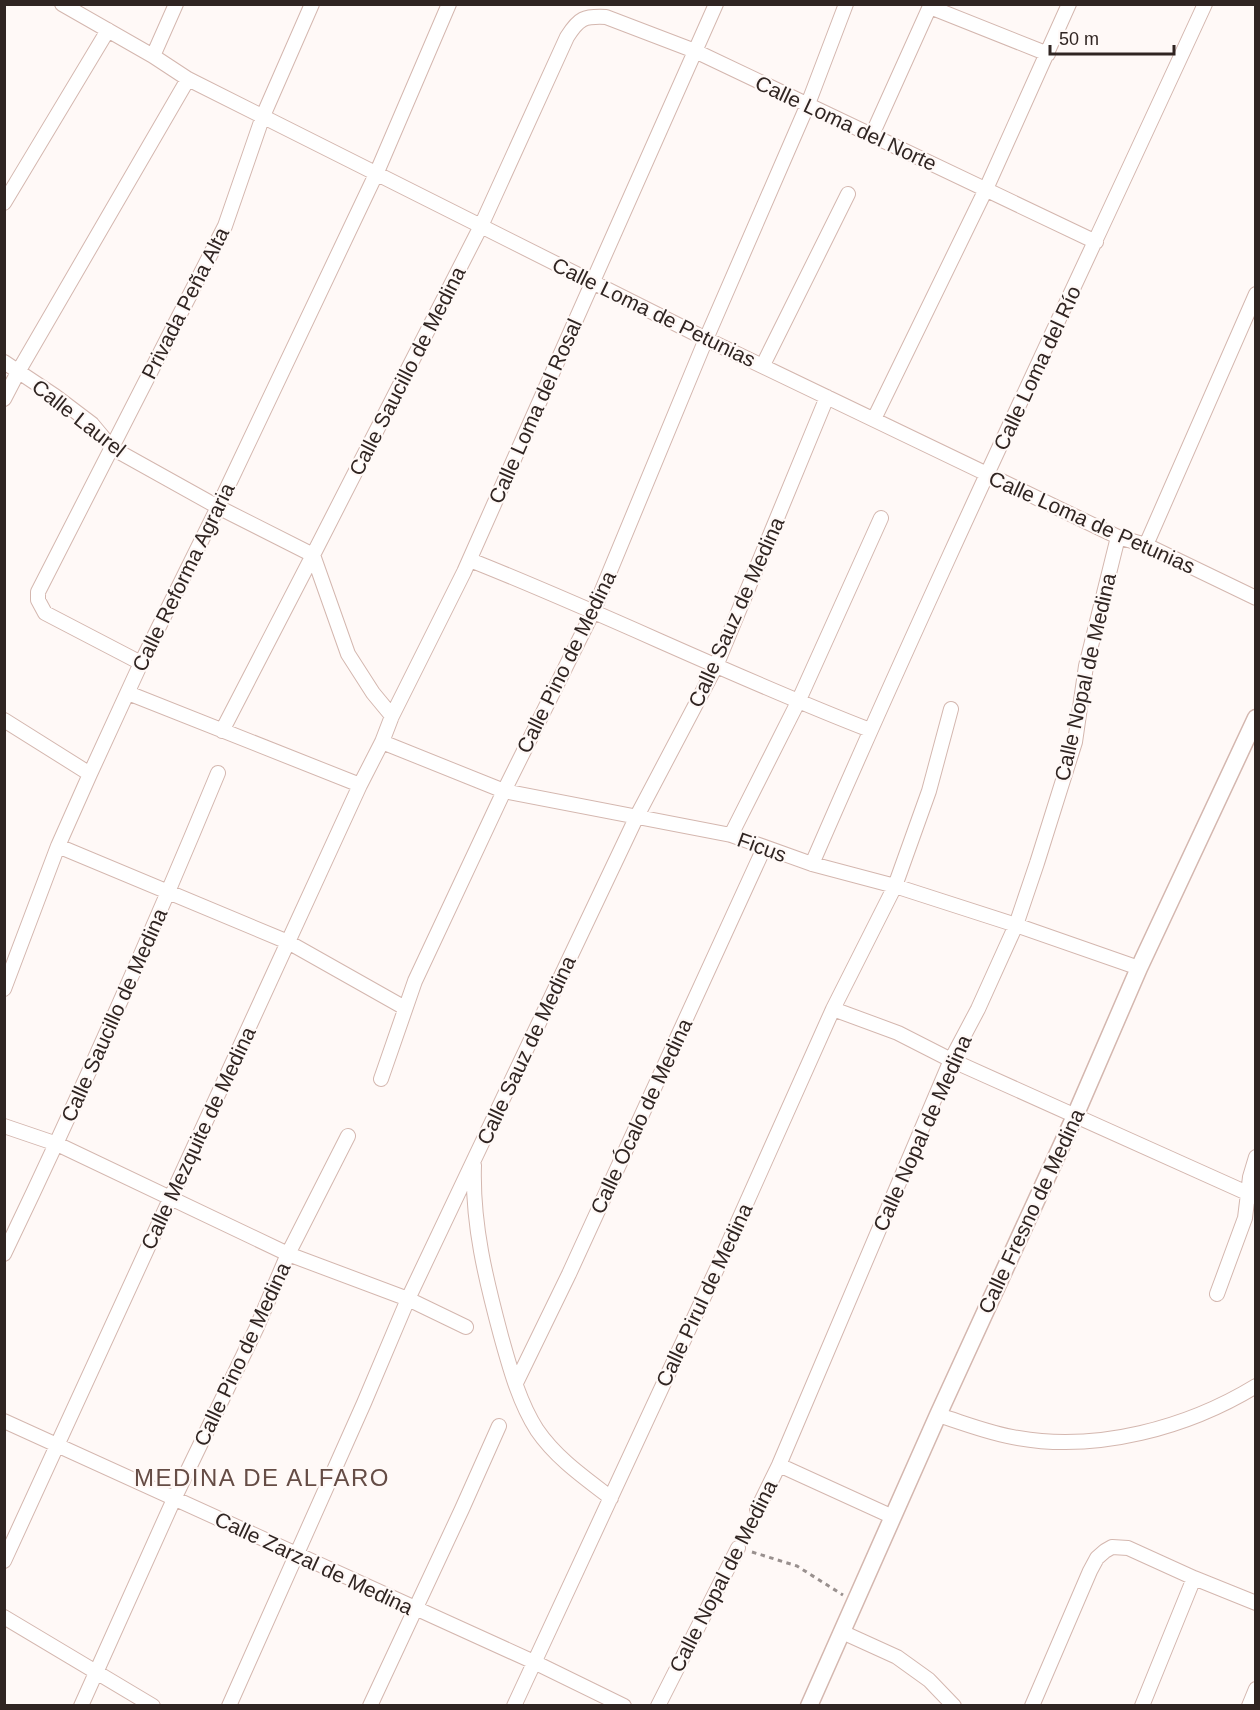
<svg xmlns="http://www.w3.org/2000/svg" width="1260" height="1710" font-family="Helvetica,sans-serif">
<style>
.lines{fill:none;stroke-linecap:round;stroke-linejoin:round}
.minor-casing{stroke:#d4b7af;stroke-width:16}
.tertiary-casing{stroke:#d4b7af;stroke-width:19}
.path{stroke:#99908e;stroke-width:3;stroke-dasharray:4.5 4.5;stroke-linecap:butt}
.minor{stroke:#fff;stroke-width:14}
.tertiary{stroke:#fff;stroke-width:16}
.labels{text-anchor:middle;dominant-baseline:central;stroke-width:4.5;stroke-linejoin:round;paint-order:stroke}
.street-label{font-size:21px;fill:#302522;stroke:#fff9f7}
.quarter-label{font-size:24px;letter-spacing:1.5px;fill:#654c45;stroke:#fff9f7}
</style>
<rect width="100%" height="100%" fill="#fff9f7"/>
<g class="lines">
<defs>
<path id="minor" d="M62,4l91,52 35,23 518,260 412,198 28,8 110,53
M930,7l118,47
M153,56l23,-52
M872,135l59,-131
M4,203l104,-173
M4,362l51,34 37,28 20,24 106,59 95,48 35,99 25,39 19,23
M763,365l85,-171
M4,399l14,-27 170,-293
M874,419l112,-230 83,-185
M1146,545l110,-251
M470,560c134,53 265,118 400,170
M141,663l-96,-50 -7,-13v-8l187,-366 38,-110 49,-112
M128,693l232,92
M4,720l86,54
M222,731l91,-176 168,-329 86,-189c12,-19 17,-21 39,-20l89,34 401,191
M382,742l122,49 227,44 81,29 83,22 121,39 123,43
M731,835l67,-133 83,-184
M58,846l230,96 117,66
M812,864c125,-289 261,-573 393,-860
M4,989l54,-143 32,-72 51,-111 77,-156 159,-335 72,-168
M833,1009l65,24 53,27 305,137
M381,1079l34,-98 89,-190 89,-179 113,-273 102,-235 38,-100
M4,1126l53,18 231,110 120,45 58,28
M474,1165c-2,59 12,115 27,171 9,32 18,66 36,94 19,28 48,48 74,68
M4,1254c76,-158 147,-319 214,-481
M1217,1294l28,-76 5,-41 6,-20
M516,1383l53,-109 195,-426
M938,1415c26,8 53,19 80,23 79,14 169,-10 238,-52
M4,1421l530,241 90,44
M779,1465l114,52
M757,1510l22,-45 172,-405 27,-51 38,-84 21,-62 38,-121 11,-76 32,-129
M4,1561l356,-776 22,-43 10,-26 72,-144 252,-568
M4,1617l149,89
M842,1632l55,25 32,23 25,26
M81,1706l93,-207 82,-170 32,-75 60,-118
M229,1706l135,-303 44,-104 229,-483 79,-150 111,-269
M370,1706l92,-197 37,-83
M514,1706l206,-444 113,-253 62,-123 34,-95 22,-82
M658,1706l80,-158
M1032,1706l58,-135 7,-13 8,-7 7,-4 16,1 66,30 62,25
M1142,1706l52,-128
M1249,1706l7,-17"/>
<path id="tertiary" d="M809,1706l129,-291 137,-299 64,-148 117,-250"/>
</defs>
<use href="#minor" class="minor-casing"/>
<use href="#tertiary" class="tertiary-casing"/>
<path class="path" d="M743,1537l8,-16
M752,1552l45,14 46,29"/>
<use href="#minor" class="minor"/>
<use href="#tertiary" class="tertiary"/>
</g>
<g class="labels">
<g class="street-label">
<text transform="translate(846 123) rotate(25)">Calle Loma del Norte</text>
<text transform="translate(185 303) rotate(-63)">Privada Peña Alta</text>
<text transform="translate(654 312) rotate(26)">Calle Loma de Petunias</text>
<text transform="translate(1037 368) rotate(-65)">Calle Loma del Río</text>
<text transform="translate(407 371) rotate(-63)">Calle Saucillo de Medina</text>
<text transform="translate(535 411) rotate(-66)">Calle Loma del Rosal</text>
<text transform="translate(79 418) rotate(38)">Calle Laurel</text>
<text transform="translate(1092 522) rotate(24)">Calle Loma de Petunias</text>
<text transform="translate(183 577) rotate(-64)">Calle Reforma Agraria</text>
<text transform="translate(736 612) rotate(-66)">Calle Sauz de Medina</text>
<text transform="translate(566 662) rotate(-64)">Calle Pino de Medina</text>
<text transform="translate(1085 677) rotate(-77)">Calle Nopal de Medina</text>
<text transform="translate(762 847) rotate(20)">Ficus</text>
<text transform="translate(114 1015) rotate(-66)">Calle Saucillo de Medina</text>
<text transform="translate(526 1050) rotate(-65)">Calle Sauz de Medina</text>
<text transform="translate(641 1116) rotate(-65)">Calle Ócalo de Medina</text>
<text transform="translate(922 1133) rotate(-66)">Calle Nopal de Medina</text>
<text transform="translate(198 1138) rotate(-65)">Calle Mezquite de Medina</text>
<text transform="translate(1031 1211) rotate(-65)">Calle Fresno de Medina</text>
<text transform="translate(704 1295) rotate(-65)">Calle Pirul de Medina</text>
<text transform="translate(242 1354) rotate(-65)">Calle Pino de Medina</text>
<text transform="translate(314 1563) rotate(25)">Calle Zarzal de Medina</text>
<text transform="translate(723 1576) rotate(-63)">Calle Nopal de Medina</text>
</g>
<g class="quarter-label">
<text x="262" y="1477">MEDINA DE ALFARO</text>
</g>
</g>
<rect width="1260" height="1710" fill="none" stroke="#302522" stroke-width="12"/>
<path d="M1050 45v9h124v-9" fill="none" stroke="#302522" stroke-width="3"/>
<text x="1059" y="45" font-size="18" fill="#302522" stroke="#fff9f7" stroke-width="4.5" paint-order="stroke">50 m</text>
</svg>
